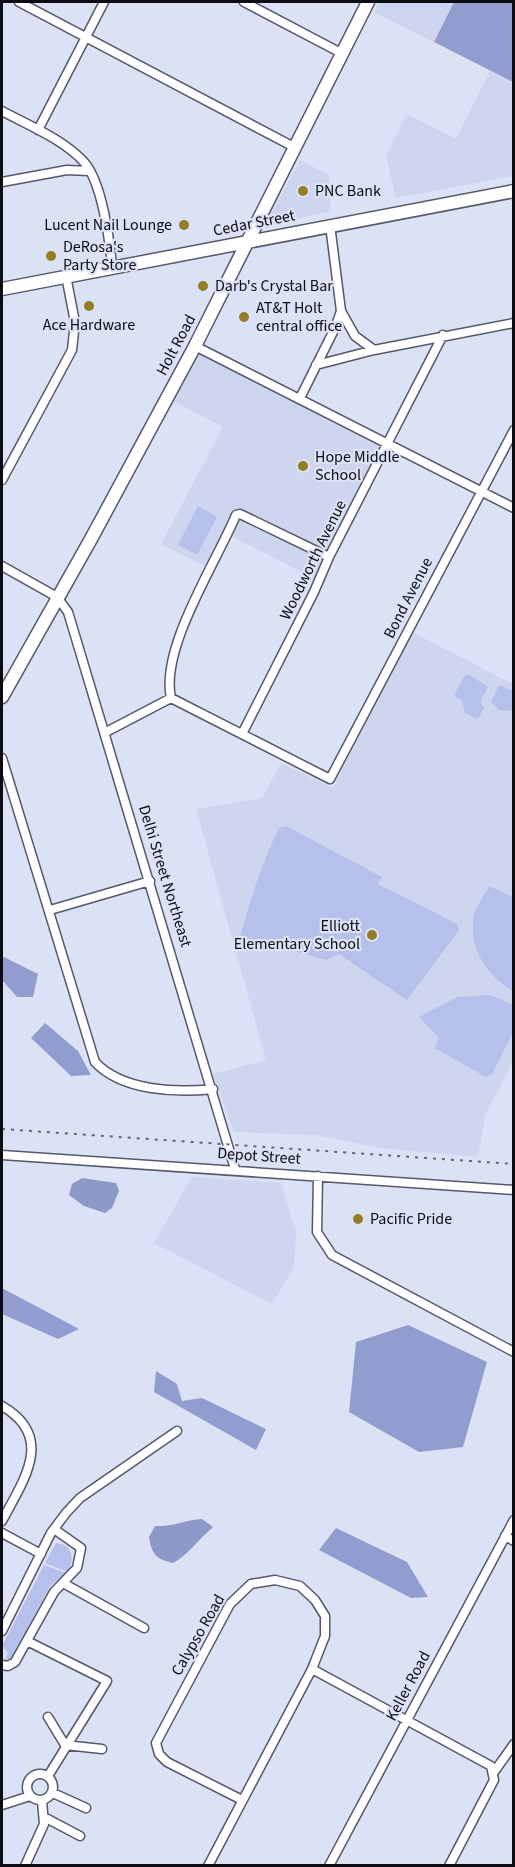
<svg xmlns="http://www.w3.org/2000/svg" width="515" height="1867" font-family="'Source Sans 3',sans-serif">
<style>
.built{fill:#ced5ef}
.green{fill:#b5c0eb}
.forest{fill:#919dce}
.water{fill:#8d99c9}
.lines{fill:none;stroke-linecap:round;stroke-linejoin:round}
.minor-casing{stroke:#545868;stroke-width:11}
.secondary-casing{stroke:#545868;stroke-width:15}
.minor{stroke:#fff;stroke-width:8}
.secondary{stroke:#fff;stroke-width:12}
.rail{stroke:#626671;stroke-width:2;stroke-dasharray:3 6;stroke-linecap:butt}
.poi-dot{fill:#947d24;stroke:#dce2f5;stroke-width:2}
.labels{text-anchor:middle;dominant-baseline:central;stroke-width:4.5;stroke-linejoin:round;paint-order:stroke}
.poi-label{font-size:16px;fill:#0b0d13;stroke:#dce2f5;text-anchor:start}
.street-label{font-size:16px;fill:#0b0d13;stroke:#dce2f5}
</style>
<rect width="100%" height="100%" fill="#dce2f5"/>
<path class="built" d="M379,2h75l-20,40 -60,-30z
M490,71l23,11v94l-117,22 -10,-41 20,-43 50,25z
M300,160l29,15 2,36 -62,14 -3,-1z
M200,353l185,91 -71,134 -91,-46 -18,34 -44,-22 62,-117 -50,-26z
M412,632l101,52v377l-28,55 -7,41 -98,-9 -64,-13 -82,-3 -21,-58 53,-14 -70,-251 66,-11 19,-35 52,25z
M192,1177l89,6 15,49 -2,36 -22,36 -118,-61z"/>
<path class="green" d="M198,506l19,11 -20,38 -19,-10z
M468,674l20,13 -8,15 4,6 -6,11 -13,-6 -3,-12 -8,-5 9,-18z
M499,685l14,6 -1,20 -13,-1 -8,-8z
M286,826l96,51 -4,7 79,40 2,6 -52,70 -68,-46 -13,6 -86,-24c11,-37 22,-74 39,-108z
M489,886l24,11v94c-25,-15 -43,-40 -40,-71 1,-11 11,-24 16,-34z
M490,995l23,10v27l-21,42 -6,3 -51,-29 4,-10 -20,-21 38,-20z
M56,1543c16,1 20,17 11,29l-22,-9z
M44,1565l22,8 -16,13 -39,73 -6,1 3,-7 -6,-7z"/>
<path class="forest" d="M454,2h59v80l-79,-40z
M2,956l36,18 -5,23h-16l-15,-17z
M45,1023l33,28 13,24 -20,1 -40,-38z
M2,1288l77,41 -21,10 -56,-25z
M408,1325l79,37 -24,85 -44,5 -70,-40 7,-70z
M156,1371l21,13 5,17 20,-3 64,31 -10,21 -102,-58z
M336,1528l71,34 21,35 -17,1 -92,-48z"/>
<path class="water" d="M82,1178l34,5 3,8 -7,17 -7,5 -21,-7 -15,-11 3,-11z
M202,1519l11,8c-14,12 -25,28 -40,36 -17,-4 -21,-8 -24,-26l6,-11c17,1 30,-6 47,-7z"/>
<g class="lines">
<defs>
<path id="minor" d="M19,2l275,145
M244,2l99,52
M2,111c26,14 61,28 82,51 18,20 26,79 28,106
M38,130l66,-128
M2,182l65,-12 22,1
M341,311l14,25 19,14 140,-27
M195,346l319,162
M316,365l58,-15
M300,398l35,-70 6,-17 -11,-86
M2,480l70,-130 3,-28 -9,-46
M2,566l55,31 11,15 167,557
M171,698c-11,-50 45,-135 65,-183l4,-1 89,43
M106,732l65,-34 159,81 184,-349
M242,734l72,-142 15,-35 114,-222
M2,758l93,304c27,29 81,31 118,27
M50,910l100,-29
M2,1155l512,35
M318,1176l-1,56 15,23 182,97
M2,1406c54,31 21,75 0,115
M2,1533l39,21
M505,1536l9,5
M63,1583l81,45
M2,1631l49,-98 15,-20 14,-15 97,-67
M27,1641l80,40 -59,95
M2,1665l6,1 7,-4 39,-70 23,-24 4,-20 -27,-19
M312,1669l179,97 3,14 -45,86
M48,1717l17,28 37,4
M494,1772l20,-28
M27 1787a13 13 0 1 1 26 0a13 13 0 1 1-26 0Z
M53,1793l33,15
M2,1805l28,-9
M44,1817l36,19
M25,1866l19,-42 -2,-23
M208,1866l104,-197 13,-33v-20l-10,-16 -15,-14 -25,-6 -24,4 -21,20 -74,139 3,11 8,8 75,38
M329,1866l185,-346"/>
<path id="secondary" d="M2,289l512,-98
M2,697l89,-158 104,-193 173,-344"/>
</defs>
<use href="#minor" class="minor-casing"/>
<use href="#secondary" class="secondary-casing"/>
<use href="#minor" class="minor"/>
<use href="#secondary" class="secondary"/>
<path class="rail" d="M2,1129l512,35"/>
</g>
<g class="poi-dot">
<circle cx="303" cy="191" r="6"/>
<circle cx="184" cy="225" r="6"/>
<circle cx="51" cy="256" r="6"/>
<circle cx="203" cy="286" r="6"/>
<circle cx="89" cy="306" r="6"/>
<circle cx="244" cy="317" r="6"/>
<circle cx="303" cy="466" r="6"/>
<circle cx="372" cy="935" r="6"/>
<circle cx="358" cy="1219" r="6"/>
</g>
<g class="labels">
<g class="poi-label">
<text x="315" y="191">PNC Bank</text>
<text x="172" y="225" text-anchor="end">Lucent Nail Lounge</text>
<text x="63" y="247">DeRosa's<tspan x="63" dy="18">Party Store</tspan></text>
<text x="215" y="286">Darb's Crystal Bar</text>
<text x="256" y="308">AT&amp;T Holt<tspan x="256" dy="18">central office</tspan></text>
<text x="89" y="325" text-anchor="middle">Ace Hardware</text>
<text x="315" y="457">Hope Middle<tspan x="315" dy="18">School</tspan></text>
<text x="360" y="926" text-anchor="end">Elliott<tspan x="360" dy="18">Elementary School</tspan></text>
<text x="370" y="1219">Pacific Pride</text>
</g>
<g class="street-label">
<text transform="translate(254 223) rotate(-11)">Cedar Street</text>
<text transform="translate(176 345) rotate(-62)">Holt Road</text>
<text transform="translate(313 560) rotate(-64)">Woodworth Avenue</text>
<text transform="translate(408 598) rotate(-63)">Bond Avenue</text>
<text transform="translate(165 876) rotate(73)">Delhi Street Northeast</text>
<text transform="translate(259 1156) rotate(4)">Depot Street</text>
<text transform="translate(198 1635) rotate(-60)">Calypso Road</text>
<text transform="translate(408 1686) rotate(-62)">Keller Road</text>
</g>
</g>
<rect width="515" height="1867" fill="none" stroke="#0b0d13" stroke-width="6"/>
</svg>
